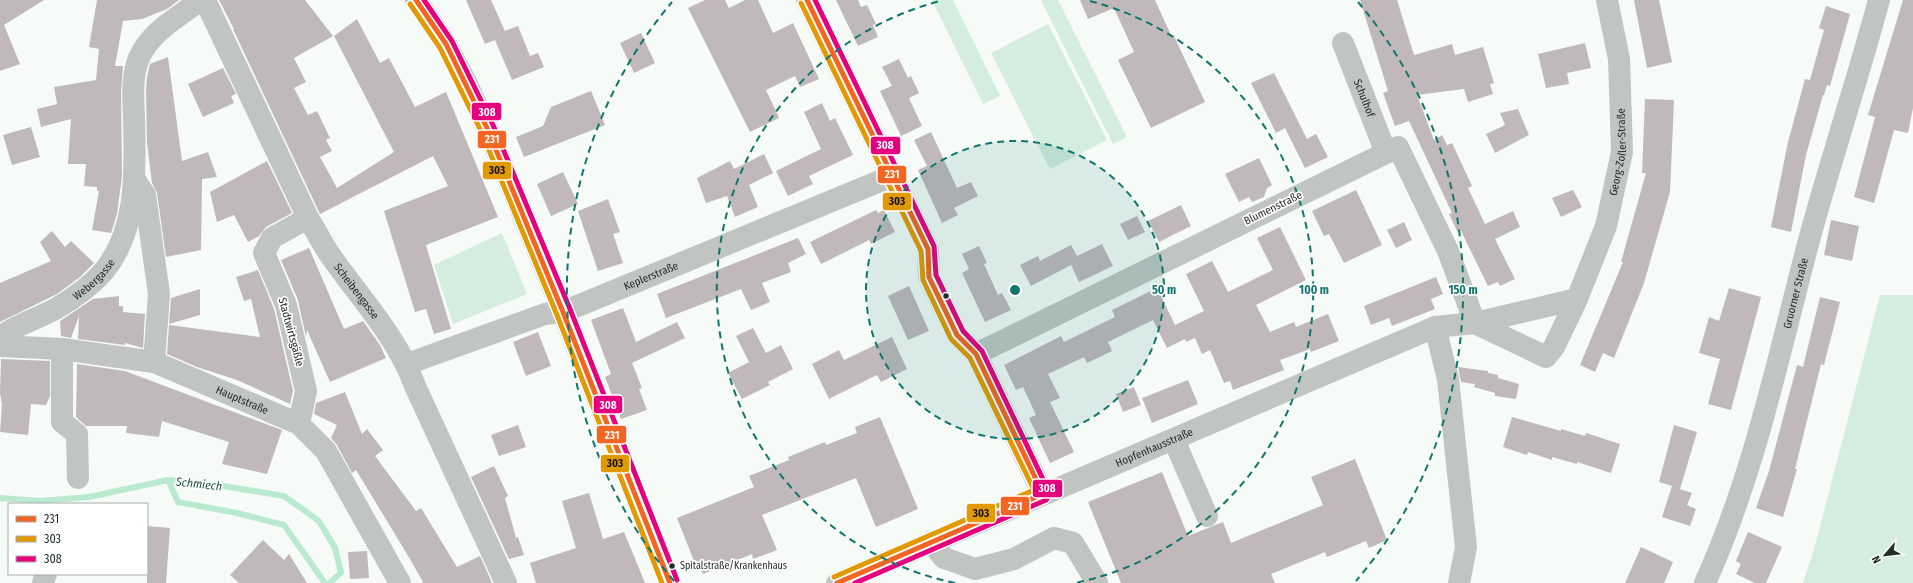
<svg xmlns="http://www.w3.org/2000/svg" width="1913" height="583" font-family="'Fira Sans Condensed',sans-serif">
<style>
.green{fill:#d4eddf}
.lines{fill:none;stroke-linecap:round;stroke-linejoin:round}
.stream{stroke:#b9e9cf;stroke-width:6}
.building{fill:#c1b8bb}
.minor{stroke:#c1c5c2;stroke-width:22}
.bus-1-casing{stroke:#fff;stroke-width:8}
.bus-2-casing{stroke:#fff;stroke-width:8}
.bus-3-casing{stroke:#fff;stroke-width:8}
.bus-1{stroke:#f26522;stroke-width:5}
.bus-2{stroke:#e29a04;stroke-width:5}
.bus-3{stroke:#e5007d;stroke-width:5}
.ring{fill:none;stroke:#0f766e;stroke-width:2;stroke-dasharray:7 5}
.bus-dot{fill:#232d28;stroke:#fff;stroke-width:1.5}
.labels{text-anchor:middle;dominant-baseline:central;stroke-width:3.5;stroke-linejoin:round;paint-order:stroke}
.bus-label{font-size:10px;fill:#232d28;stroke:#fff;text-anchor:start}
.street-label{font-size:11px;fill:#232d28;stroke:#fff}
.water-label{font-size:12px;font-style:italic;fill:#1e513a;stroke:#fff}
.centre{fill:#0f766e;stroke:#fff;stroke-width:2}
.ring-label{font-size:12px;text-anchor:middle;font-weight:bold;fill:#0f766e;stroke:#fff;stroke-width:3.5;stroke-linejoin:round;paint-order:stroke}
.line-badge{stroke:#fff;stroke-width:1.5}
.badge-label{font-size:11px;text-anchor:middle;font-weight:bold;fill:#fff}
.pale-badge-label{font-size:11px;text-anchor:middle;font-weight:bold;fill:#111}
</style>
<rect width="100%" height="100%" fill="#f6fbf8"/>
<path class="green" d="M932,0h21l47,96 -17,8z
M1041,0h17l69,137 -14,7z
M1048,24l59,116 -57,29 -59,-116z
M502,233l25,61 -74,30 -19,-59z
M1880,295h33v288h-110l12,-37z"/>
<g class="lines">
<path class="stream" d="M168,480l10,22 59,11 47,12 41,58
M0,498l40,3 49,-4 79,-17 49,5 67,11 35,25 16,27 6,25 -12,10"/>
</g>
<path class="building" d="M0,0h44l-40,25 16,39 -20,7z
M97,0h82l-12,9 -25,10 -19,2 -8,45h8l-2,26 1,84 -5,38 -6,19 -19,-3 7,-39h-2v-4l-13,-1 2,-22h-18l3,-45 -30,8 -4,-18 20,-5 -3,-17 42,-7 3,-31 -10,-2z
M219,0h86l28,36 -39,22 12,24 -12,6 14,27 9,-4 13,27 -4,2 6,11 -12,6 17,31 57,-36 -60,-116 23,-17 23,44 9,-5 26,49 31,-15 52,125 -72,28 25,84 -17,5 -8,-25 -11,3 -31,-101 64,-25 -15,-30 -113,58 -87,-185h1z
M466,0h25l14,31 13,-5 12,30 8,-3 6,14 -32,13 -17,-40 -10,4z
M705,0h20l4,8 16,-8h13l15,33 20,-10 26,56 -19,8 -5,-11 -29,14 13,28 -29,14 -62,-124z
M836,0h22l3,7 6,-2 9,19 -3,1 5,12 -20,9z
M1080,0h75l16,35 2,-1 32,68 -54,26 -33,-68 16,-8 -20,-44 -26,11z
M1360,0h37l17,55 38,-11 3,11 28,-8 11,36 -4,1 3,10 -25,8 -4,-13 -47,6 17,45 8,-5 5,10 5,-2 20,43 -4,2 17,36 28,-13 7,16 -25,12 20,40 -15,7 -2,-4 -10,4 -28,-57 -3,2 -8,-17 3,-1 -43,-92 -14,5 -12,-33 5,-2z
M1634,0h25l13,62 -25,6z
M1903,0h10v108l-5,25 -14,-3 -20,73 -20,-6 21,-80 -7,-2z
M1826,6l24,8 -20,72 -3,-1 -3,10h-1l-17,60 -15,77 -20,-5 17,-85 17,-63 5,1 12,-43 2,-7 -5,-2z
M641,33l14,30 -21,10 -14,-30z
M1585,43l6,25 -24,5 2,11 -23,4 -8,-34z
M168,57l14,104 26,-9 9,25 -15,2 -1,71 -35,7 -9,-64 -5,-10 -5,-40 -1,-51 1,-15 3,-13z
M899,59l9,19 3,-2 8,17 -10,5 13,28 -21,10 -21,-45 12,-5 -10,-19z
M223,68l13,26 -5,2 3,7 -31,14 -15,-33z
M1274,73l33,66 9,-5 12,23 -23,11 -20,-40 -9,5 -25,-50z
M591,91l14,34 -81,32 -8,-20 27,-11 8,-19z
M1645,99l29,1 -4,92 -26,91 -30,75 -11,-5 -8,19 -15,-7 43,-103h-2l25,-89h-4z
M822,103l8,18 5,-3 18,37 -44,21 4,8 -25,12 -12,-25 45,-22 -17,-37z
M1518,109l11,26 -34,18 -9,-19 19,-9 -5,-12z
M31,127l9,30 -28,8 -9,-30z
M931,132l26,56 14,-6 7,14 -24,12 4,7 -16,8 -24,-53 9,-4 -13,-26z
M764,154l9,19 -24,12 9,22 -23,10 -8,-21 -21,7 -9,-25 33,-17 4,8z
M1259,158l13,27 -5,3 -3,9 -12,5 -3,-5 -10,5 -14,-28z
M267,161l25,52 -26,14 -7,9 -11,6 -14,-27 -17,7 -7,-30z
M563,172l15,32 -27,12 -14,-32z
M1356,190l26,55 -38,18 -15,-29 -5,2 -12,-25z
M1573,190l9,17 -21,10 -9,-19z
M608,199l12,33 -7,2 10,29 -25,8 -20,-60z
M1181,205l10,21 -32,16 -11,-21z
M876,210l2,3 6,-3 11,22 -24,12 -2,-4 -48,24 -11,-22z
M1137,216l8,16 -17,8 -8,-16z
M1831,220l28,6 -7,35 -28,-6z
M1404,222l8,18 -16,8 -9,-18z
M1280,227l26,53 -50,25 14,27 24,-10 2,5 32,-13 11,27 -28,11 -1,-3 -30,11 4,10 -51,20 -3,-9 -6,2 -14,-33 -8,4 -7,-16 -9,4 -1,-3 -18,9 -14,-28 -45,22 4,9 -25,12 -3,-6 -36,17 12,24 -10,4 24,50 -24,11 -21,-45 7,-3 -13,-28 -7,3 -12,-25 57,-29 3,6 51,-25 -3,-7 45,-22 18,37 29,-14 -18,-37 26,-13 16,31 45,-22 -16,-32z
M52,231l13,16 6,-6 23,22 -14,14 -23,17 -57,28v-39l51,-22 -11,-19z
M798,238l8,16 -18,9 3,9 -29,11 8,19 -19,8 -10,-21 -75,29 -9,-24z
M1102,244l11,22 -34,16 -8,-17 -40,21 -11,-21 18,-9 2,5 31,-16 6,11z
M979,246l8,17 -3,1 14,31 4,-2 9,17 -26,12 -23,-49 7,-4 -7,-15z
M309,248l35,81 19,-8 17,24 6,13 -56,24 -23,-52 -1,7 -8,-37 -17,-40z
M258,270l16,39 19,82 -3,13 -53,-24 -40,-13 -30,-13 2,-29 91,12 -9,-38 -7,2 -8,-24z
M1436,277l7,17 -12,5 4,10 -43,17 -3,-8 -18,7 -7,-19z
M909,286l20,45 -21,9 -20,-44z
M1729,288l32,9 -30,113 -23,-6 12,-45 -21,-6 10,-36 10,4z
M200,289v26l-31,9 2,-26z
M119,296v10h4v6l22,2 -2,34 -18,-5v2l-47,-6 1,-23 -8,22 -10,-2 -1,-15 33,-22z
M1820,297l20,5 -16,63 -3,-1 -26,105h2l-14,48 -27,-9 13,-37 28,-106 6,2z
M623,308l13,34 41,-20 8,16 -53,25 10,25 -3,1 8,21 -26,9 -16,-42 6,-3 -20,-54z
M753,328l13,25 15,-8 12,24 -25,13 2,3 -28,14 -14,-26 21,-11 -13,-26z
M538,332l13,34 -25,10 -13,-34z
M892,337l15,32 -26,13 -4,-7 -48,24 -17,-35 27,-14 5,10z
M1,359l49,2v35l-4,9 -15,-1 -3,31 -28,-3 2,-27 -2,-12z
M77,364l48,7 157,59 -15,44 -45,-10 7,-22 -67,-21 -3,16 -33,-4 1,-7h-41l-10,-9z
M1458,367l30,4v2l10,2v3l21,6 -3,15 -21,-3v-3l-21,-6 1,-3 -14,-2z
M1188,380l10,24 -46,19 -10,-25z
M1134,387l7,18 -18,7 -7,-18z
M345,392l17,42 5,-5 16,21 -8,6 41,55 5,-3 36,59 23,-11 12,27h-71l2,-1 -16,-28 -51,-84 -4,3 -15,-28 -6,-7 6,-13 -23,-11 2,-11z
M880,417l38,92 -42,18 -20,-49 -94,37 15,35 -24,9 -1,-5 -49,20 -2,-4 -3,1 -21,-53 77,-31 -5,-11 40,-16 -1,-3 37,-15 1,3 31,-12 -2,-6z
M1512,417l49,14v-2l24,7 1,-3 34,11 -9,29 -34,-11v2l-25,-7v3l-24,-8 -1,3 -24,-8z
M518,425l8,22 -27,9 -8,-21z
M1674,425l23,7 -17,57 12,4 -5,12 9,4 -6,17 -28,-9 10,-31 -13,-4z
M1355,459l32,81 -18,8 -3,-7 -39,16 -2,-5 -54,22 4,9h-154l-33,-81 74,-30 26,64 35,-14 8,21 92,-38 -12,-28z
M494,466l14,30 -3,2 11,40 2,-1 6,18 -15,4 -38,-82z
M589,493l14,46 21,-7 21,51h-109l-6,-20 46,-15 -14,-47z
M147,526l23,2 -4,55h-19z
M1748,532l34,15 -16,36h-11l-19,-9 5,-10 -5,-3z
M263,540l21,20 5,-6 18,29h-68l-9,-8z
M1641,547l32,15 -9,21h-39z
M367,551l2,27 -19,1 -2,-27z"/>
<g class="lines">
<g class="minor">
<path id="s1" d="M205,0l103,218c7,11 13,23 20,34 30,44 69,84 87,134l91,197"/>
<path d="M416,0l30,44 20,38 21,46 76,184 107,271"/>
<path d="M807,0l121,249 1,28 11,23 17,35 19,19 67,140"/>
<path id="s2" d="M1343,43l43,110"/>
<path d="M135,180l10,15 14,99 -5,68"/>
<path id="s3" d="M1577,299l29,-73 16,-74 -3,-93 -12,-59"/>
<path d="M1577,299l-23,48 -8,10 -71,-34z"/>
<path d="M1435,327l13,52 18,168 -7,36"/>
<path id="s4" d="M0,337c17,-13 38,-18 57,-29 17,-10 34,-22 47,-37 35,-43 31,-103 30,-154 -1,-22 -3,-46 8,-65 13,-23 39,-37 59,-52"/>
<path id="s5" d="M0,346l62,3 92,13 145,62 27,27 74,132"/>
<path d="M62,349v73l15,12 1,44"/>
<path id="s6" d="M407,364l138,-50 18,-2 329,-136"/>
<path d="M299,424l7,-33 -20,-86 -22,-52 8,-15 36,-20"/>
<path d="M1174,440l33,76"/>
<path d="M931,542l13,16 31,11 39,-10 40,-21 19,5 24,40"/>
<path d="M43,583l3,-9"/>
<path id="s7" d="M837,583l598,-256 40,-4 -27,-72 -50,-104 -422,207"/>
<path id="s8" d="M1705,583c49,-108 73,-225 103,-339 22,-82 49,-162 71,-244"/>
</g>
<defs>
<path id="bus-1" d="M416,0l30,44 41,84 76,184 107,271
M807,0l121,249 1,28 28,58 19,19 67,140 -206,89"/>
<path id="bus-2" d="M801,3l120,248 2,29 28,59 19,19 64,132 -200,87
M410,4l30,44 41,83 76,184 105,268"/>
<path id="bus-3" d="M424,0l28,41 41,84 77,184 107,271
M815,0l119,246 2,29 27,56 19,20 68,143 -4,6 -191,83"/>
</defs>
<use href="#bus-1" class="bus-1-casing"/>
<use href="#bus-2" class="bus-2-casing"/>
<use href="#bus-3" class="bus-3-casing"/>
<use href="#bus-1" class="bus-1"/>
<use href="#bus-2" class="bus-2"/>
<use href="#bus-3" class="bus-3"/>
</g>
<circle cx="1015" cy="290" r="149" fill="#0f766e" fill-opacity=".12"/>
<g class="ring">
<circle cx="1015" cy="290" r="149"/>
<path d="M955 583A299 299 0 0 1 940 1M1090 1A299 299 0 0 1 1075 583"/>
<path d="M674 581A448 448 0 0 1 672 2M1358 2A448 448 0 0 1 1356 581"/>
</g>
<g class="bus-dot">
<circle cx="946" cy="296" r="3.5"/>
<circle cx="672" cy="566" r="3.5"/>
</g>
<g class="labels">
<g class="bus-label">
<text x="680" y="566">Spitalstraße/Krankenhaus</text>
</g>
<g class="street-label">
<text stroke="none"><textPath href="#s2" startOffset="59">Schulhof</textPath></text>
<text stroke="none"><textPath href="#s3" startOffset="154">Georg-Zoller-Straße</textPath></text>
<text transform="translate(1273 208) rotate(-26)">Blumenstraße</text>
<text stroke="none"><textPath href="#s6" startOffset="260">Keplerstraße</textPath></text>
<text stroke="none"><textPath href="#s4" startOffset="111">Webergasse</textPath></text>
<text stroke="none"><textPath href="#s1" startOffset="329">Scheibengasse</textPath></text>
<text stroke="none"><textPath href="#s8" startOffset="304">Gruorner Straße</textPath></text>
<text transform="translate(291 332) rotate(75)">Stadtwirtsgäßle</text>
<text stroke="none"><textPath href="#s5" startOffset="251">Hauptstraße</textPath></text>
<text stroke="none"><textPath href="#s7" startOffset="345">Hopfenhausstraße</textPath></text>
</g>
<g class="water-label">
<text transform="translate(199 484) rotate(6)">Schmiech</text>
</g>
</g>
<circle cx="1015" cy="290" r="6" class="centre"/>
<g class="ring-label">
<text x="1164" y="294">50 m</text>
<text x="1314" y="294">100 m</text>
<text x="1463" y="294">150 m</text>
</g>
<g class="line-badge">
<rect x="471" y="102" width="31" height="19" rx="4" fill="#e5007d"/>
<rect x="477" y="130" width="30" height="19" rx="4" fill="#f26522"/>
<rect x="870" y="136" width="31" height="19" rx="4" fill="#e5007d"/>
<rect x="482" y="161" width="30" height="19" rx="4" fill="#e29a04"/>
<rect x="877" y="165" width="30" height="19" rx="4" fill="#f26522"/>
<rect x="882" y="192" width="30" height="19" rx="4" fill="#e29a04"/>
<rect x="593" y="395" width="30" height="19" rx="4" fill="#e5007d"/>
<rect x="596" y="425" width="31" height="19" rx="4" fill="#f26522"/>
<rect x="600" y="454" width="30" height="19" rx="4" fill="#e29a04"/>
<rect x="1032" y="479" width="31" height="19" rx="4" fill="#e5007d"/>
<rect x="1000" y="496" width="30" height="20" rx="4" fill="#f26522"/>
<rect x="966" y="503" width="30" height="20" rx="4" fill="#e29a04"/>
</g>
<g class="badge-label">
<text x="487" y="116">308</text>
<text x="492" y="143">231</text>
<text x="885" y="149">308</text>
<text x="892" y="178">231</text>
<text x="608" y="409">308</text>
<text x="612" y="439">231</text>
<text x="1047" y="492">308</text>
<text x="1015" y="510">231</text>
</g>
<g class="pale-badge-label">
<text x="497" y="174">303</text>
<text x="897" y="205">303</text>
<text x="615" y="467">303</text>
<text x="981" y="517">303</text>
</g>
<rect x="8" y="503" width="140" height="72" fill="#ffffff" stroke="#a7aba9"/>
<rect x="16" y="516" width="20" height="6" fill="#f26522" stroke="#a7aba9"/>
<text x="44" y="523" font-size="12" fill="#232d28">231</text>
<rect x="16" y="536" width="20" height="6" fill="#e29a04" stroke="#a7aba9"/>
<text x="44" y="543" font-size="12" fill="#232d28">303</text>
<rect x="16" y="556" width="20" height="6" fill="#e5007d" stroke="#a7aba9"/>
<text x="44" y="563" font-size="12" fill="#232d28">308</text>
<g transform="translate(1885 555) rotate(242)" stroke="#ffffff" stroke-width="3" paint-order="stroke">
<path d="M0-3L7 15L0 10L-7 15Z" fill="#232d28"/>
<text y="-6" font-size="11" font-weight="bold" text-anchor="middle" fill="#232d28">N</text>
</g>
</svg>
